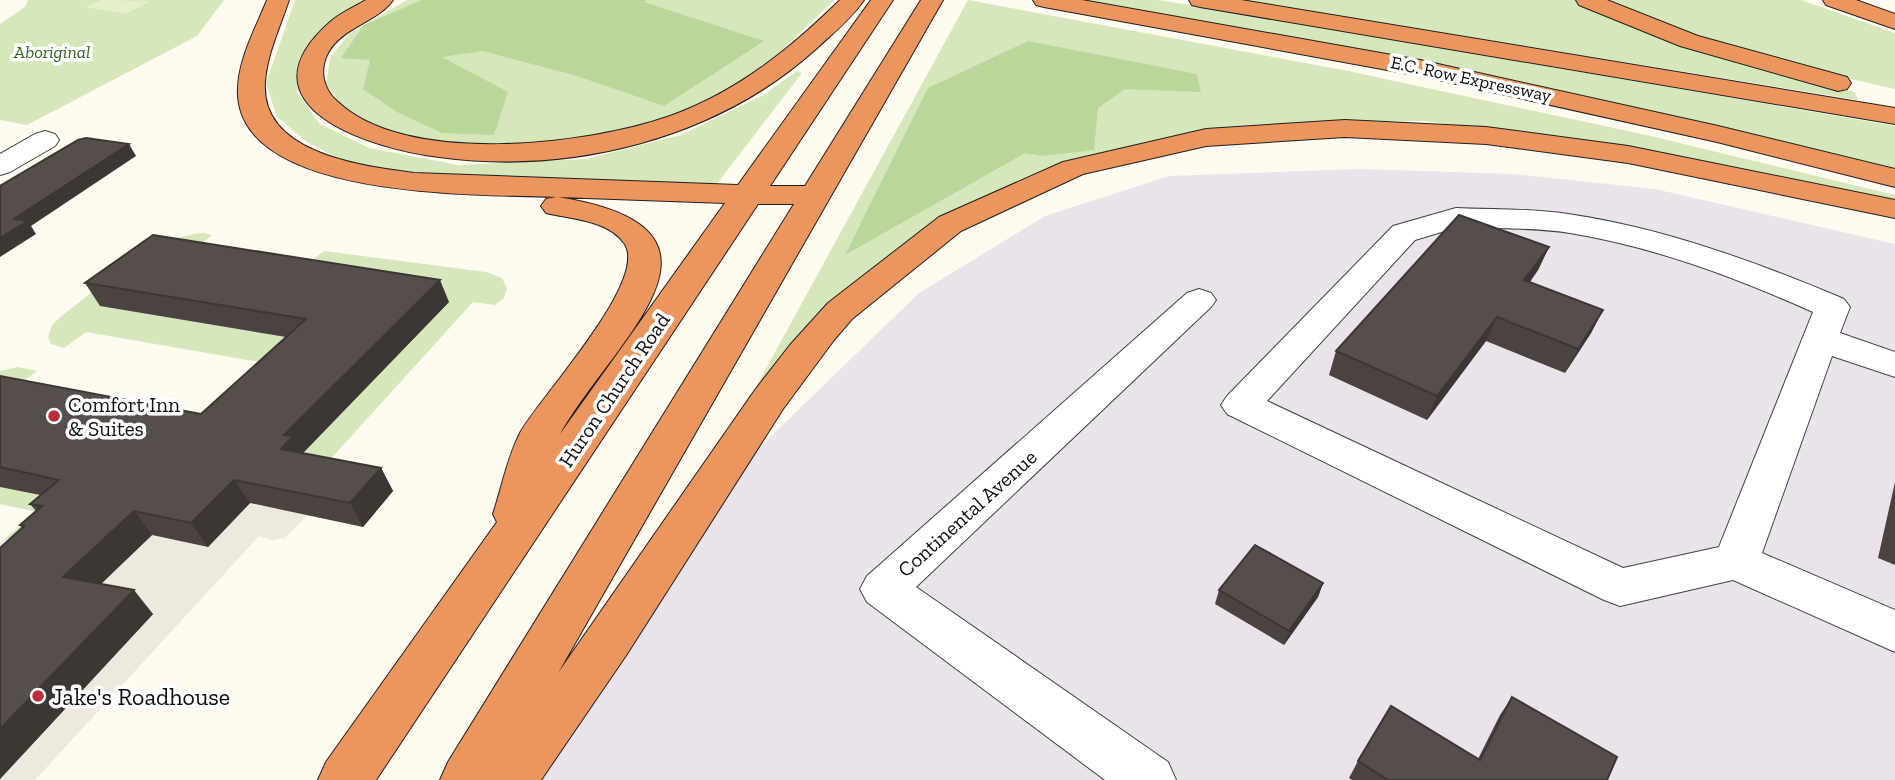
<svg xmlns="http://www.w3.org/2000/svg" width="1895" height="780" font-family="'Zilla Slab',serif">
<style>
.industrial{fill:#eae3ec}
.green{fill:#d5e7bb}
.forest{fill:#bad79b}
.pitch{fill:#e5efcc}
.plaza{fill:#eee9de}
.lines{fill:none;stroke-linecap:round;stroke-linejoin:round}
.minor-casing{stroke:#414141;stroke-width:2}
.highway-casing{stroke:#1f1f1f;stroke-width:2}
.minor{fill:#fff;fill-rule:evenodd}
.highway{fill:#ec965f;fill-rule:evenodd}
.wall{fill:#4a4340}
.shaded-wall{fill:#3c3734}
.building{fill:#564e4b;stroke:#3c3734;stroke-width:2}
.poi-dot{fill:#b62d3d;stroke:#fff;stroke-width:2.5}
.labels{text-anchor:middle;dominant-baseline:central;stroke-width:7;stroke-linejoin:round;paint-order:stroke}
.far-park-label{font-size:18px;font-style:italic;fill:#336221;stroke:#fff}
.far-street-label{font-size:18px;fill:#0e0e0e;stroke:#fff}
.street-label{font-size:21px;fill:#0e0e0e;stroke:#fff}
.poi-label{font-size:21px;fill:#0e0e0e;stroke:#fff;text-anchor:start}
.near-poi-label{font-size:24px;fill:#0e0e0e;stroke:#fff;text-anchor:start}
</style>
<rect width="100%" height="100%" fill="#fefaef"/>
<path class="industrial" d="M1360,169l152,5 143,15 240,55v536h-1366l198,-301 192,-186 126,-77 124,-40z"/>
<path class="green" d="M28,0h196l-27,36 -170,89 -27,-5v-96l25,-17z
M295,0h78l-41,25 -31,31 -4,36 23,32 49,24 89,17 128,-6 95,-24 81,-39 35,-25 5,2 -86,112 -268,-8 -99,-13 -42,-22 -30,-25 -11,-34z
M407,0h427l-60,58 -68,47 -95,29 -84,9 -75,1 -69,-14 -37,-20 -20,-25 4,-27 19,-24z
M968,0l380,71 294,63 253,61v10l-331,-67 -142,-17 -102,1 -113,9 -245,81 -202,186 -9,-2z
M1084,0h73l33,5 705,121v44l-319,-76 -190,-40z
M1243,0h331c90,42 186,67 281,92l3,8z
M1609,0h192l94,33v56l-75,-17 -123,-36z
M203,233l9,2 -15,12 110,17 17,-13 162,21 16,6 5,10 -3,10 -9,7 -22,-3 -147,162 -28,-6 151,-156 -131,41 -102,94 -216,-42v-24l18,-4 19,4 -20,15 186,34 62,-57 -179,-31 -22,16 -13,-4 -3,-7 4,-12 12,-11c42,-31 85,-76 139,-81z
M0,487l78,16 -37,46 -37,-10 33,-27 -37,-8z"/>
<path class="forest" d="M422,0h225l-3,2 120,39 -100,65 -87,-30 -94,-25 -41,6 66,35 -14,43 -52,-2 -45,-21 -34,-23 7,-29 -29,-2 23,-33z
M1028,41l169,33 4,18 -76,-3 -27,19 -4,42 -52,6 -17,-3 -180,102 83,-167z"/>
<path class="pitch" d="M101,0l50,1 -25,13 -41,-7z"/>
<path class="plaza" d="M340,481l-55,57 -13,2 -13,-4 -224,244h-35v-238l4,-3 37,10 111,-14 55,12 43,-44 13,3z"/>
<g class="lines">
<defs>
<path id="minor" d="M45,131l10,3 4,6 -4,6 -45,26 -10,3v-21l35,-20z
M1456,208c37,2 76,0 112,6 96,14 188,48 276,85l6,8 -10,26 55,19v25l-63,-21 -70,197 133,57v42l-162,-72 -113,26 -16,-6 -377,-186 -6,-9 6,-9 166,-170zM1458,227c37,2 76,0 112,6 85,14 164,44 243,79l-94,235 -96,21 -356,-167 148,-161z
M1199,289l12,4 5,7 -5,7 -295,280 252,175 8,18h-71l-238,-178 -7,-13 7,-13 320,-283z"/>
<path id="highway" d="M267,0h22c-9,27 -22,54 -24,82 -5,72 97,84 149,91l324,12 133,-185h22l-123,186h35l116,-186h22l-385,673 197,-283 35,-45 38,-42 111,-86 124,-55 143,-33 139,-9 141,7 142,19 267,54v18l-267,-55 -142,-19 -141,-7 -139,9 -123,28 -122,57 -109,88 -18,21 -51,69 -156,245 -86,126h-101l8,-18 346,-558h-36l-382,576h-58l8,-18 171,-240 -4,-8c9,-27 14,-56 27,-81 20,-36 131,-154 104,-190 -16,-23 -53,-24 -78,-30l-5,-7 5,-7 10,-2c-72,-3 -311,4 -318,-101 -2,-33 17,-66 29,-96zM558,197l167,6 -165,231c54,-95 198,-205 -2,-237z
M366,0h27c-15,22 -51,27 -65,53 -9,17 -5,36 9,48 68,66 251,44 333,15 67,-24 120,-67 170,-116h24c-12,18 -32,34 -48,49 -100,90 -245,126 -377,108 -68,-8 -204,-51 -109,-135 10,-9 24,-15 36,-22z
M1033,0h49l338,60 298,66 177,43v18l-178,-45 -297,-66 -376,-69 -8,-2z
M1189,0h52l654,108v16l-695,-117 -8,-2z
M1576,0h31l91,36 149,41 4,6 -4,6 -9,2 -158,-45 -101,-41z
M1823,0h33l39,14v15l-69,-24z"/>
</defs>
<use href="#minor" class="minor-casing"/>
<use href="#highway" class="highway-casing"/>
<use href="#minor" class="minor"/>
<use href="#highway" class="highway"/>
</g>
<path class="wall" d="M1549,247l-11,23 -8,12 73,28 -12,23 -26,40 -79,-32 -59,79 -98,-45 7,-24z
M85,283l364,19 -146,151 78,15 12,23 -30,36 -113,-24 -42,44 -56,-12 -51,49 52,30 -153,165v-231l22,-20 -2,-3 16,-14 -6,-7 10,-9 -40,-8v-111l201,38 85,-77 -186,-31z
M1895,482v83l-17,-7z
M1323,583l-5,14 -34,48 -69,-41 4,-14z
M1512,697l95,83h-255l-3,-2 9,-17 120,-2 22,-44z"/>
<path class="shaded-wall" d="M129,144l7,12 -105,70 5,8 -36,23v-19l14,-19z
M1549,247l-11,23 -24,33 10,-23z
M440,280l9,22 -146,151 -22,-4 3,-14z
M1603,310l-12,23 -26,40 13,-24z
M1497,317l-11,24 -59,79 10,-24z
M381,468l12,23 -30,36 -13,-24z
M234,480l16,23 -42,44 -17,-24z
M134,511l18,24 -68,65 -21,-23z
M1323,583l-5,14 -34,48 5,-14z
M134,590l19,24 -153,165v-50z"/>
<path class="building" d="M86,138l43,6 -115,75 14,2 -28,17v-52l78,-46z
M1459,215l90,32 -25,33 79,30 -25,39 -81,-32 -60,79 -101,-45z
M153,235l287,45 -156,155 9,1 -12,13 100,19 -31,35 -116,-23 -43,43 -57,-12 -71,66 71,13 -134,139v-181l24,-22 -4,-1 22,-19 -12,-2 29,-24 -59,-13v-91l201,38 105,-95 -221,-36z
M1255,545l68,38 -34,48 -70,-41z
M1512,697l105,60 -10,23h-219l-30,-19 33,-55 89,54z"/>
<g class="poi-dot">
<circle cx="54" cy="416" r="7"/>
<circle cx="38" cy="696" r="7"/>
</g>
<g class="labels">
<g class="far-park-label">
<text x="52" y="52">Aboriginal</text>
</g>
<g class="far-street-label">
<text transform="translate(1471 79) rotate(12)">E.C. Row Expressway</text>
</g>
<g class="street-label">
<text transform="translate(614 390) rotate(-56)">Huron Church Road</text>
<text transform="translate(967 513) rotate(-42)">Continental Avenue</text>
</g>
<g class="poi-label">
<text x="68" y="404">Comfort Inn<tspan x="68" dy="24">&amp; Suites</tspan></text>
</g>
<g class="near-poi-label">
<text x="52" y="696">Jake's Roadhouse</text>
</g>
</g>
</svg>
